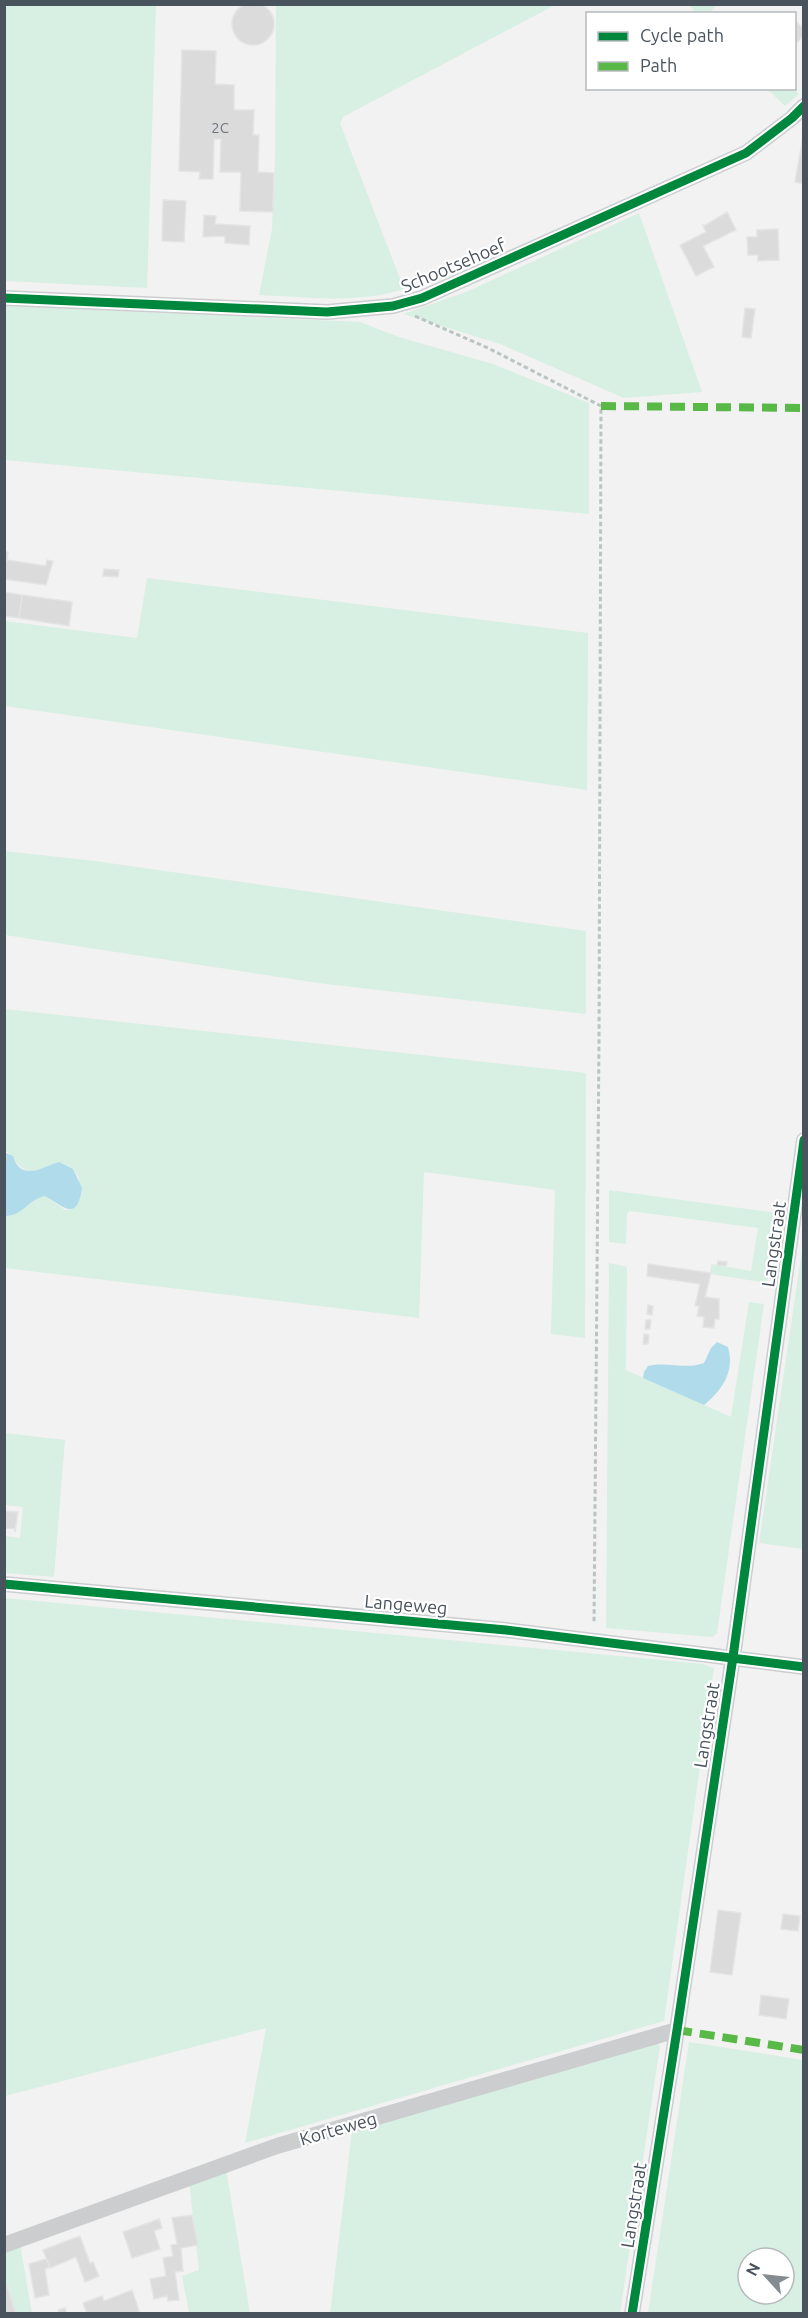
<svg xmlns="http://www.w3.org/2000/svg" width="808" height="2318" font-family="Ubuntu,sans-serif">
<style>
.green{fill:#d8efe3;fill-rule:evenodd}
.water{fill:#afdbeb}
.building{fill:#dbdbdc;stroke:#e3e4e5;stroke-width:1.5}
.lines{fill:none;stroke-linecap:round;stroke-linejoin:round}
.path{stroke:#bac4c2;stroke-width:3;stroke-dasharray:4.5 3;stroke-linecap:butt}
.street{stroke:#cbcdcf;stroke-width:16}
.quiet{stroke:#58b947;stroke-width:8;stroke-dasharray:15 8;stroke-linecap:butt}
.cycleway-casing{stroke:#fff;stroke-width:13}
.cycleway{stroke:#00873e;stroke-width:9}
.labels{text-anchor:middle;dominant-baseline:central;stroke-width:4.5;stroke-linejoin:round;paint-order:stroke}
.number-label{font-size:15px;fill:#6e767e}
.street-label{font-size:18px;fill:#49535d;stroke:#fff}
</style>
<rect width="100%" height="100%" fill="#f2f2f2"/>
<path class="green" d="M5,4l151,1 -9,283 -142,-7z
M276,5h279l-212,112 -3,6 64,166c-46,15 -97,8 -145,6l13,-66 3,-69z
M690,5h26l-7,9 -14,-1z
M767,89h26l6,5 -14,12z
M639,213l63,179 -78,6 -124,-54 -97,-30 63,-22z
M4,306l356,16 39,15 94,27 96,39v111l-584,-54z
M147,578l441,55 -1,157 -582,-84v-85l132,17z
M4,851l91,10 491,70v83l-268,-31 -313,-48z
M5,1009l581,64 -1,265 -34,-4 4,-144 -131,-18 -5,146 -414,-50v-52c19,0 18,-15 40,-20l20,14 7,-1 7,-31 -6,-9 -14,-7c-27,8 -30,19 -51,-10h-3z
M609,1190l168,23 -10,70 -57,-9 1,-10 40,7 7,-43 -128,-17 -3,2 -1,31 -17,-2z
M803,1243l1,306h-1l-44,-6z
M609,1263l18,4 -1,103 105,47 18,-115 15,2 -47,329 -4,4 -107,-9z
M5,1433l60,7 -11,137 -49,-4v-37l15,2 3,-31 -18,-2z
M5,1598l698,66 11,4 -50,353 -419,122 21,-115 -261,68z
M689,2042l114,18v253h-155zM748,2258h36v36h-36z
M657,2043l3,3 -40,267 -290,1 22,-183z
M226,2169l24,144h-61l-7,-37 17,-6 -10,-89z
M20,2244l12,69 -27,1v-64z"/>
<path class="water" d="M4,1152l9,4c8,27 31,10 46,6l14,7 9,19c-5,34 -18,19 -37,8 -20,5 -21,20 -40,20z
M717,1342l11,5c7,25 -6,43 -24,58l-61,-27 1,-6 4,-6c19,-5 38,4 56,-3l7,-15z"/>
<path class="building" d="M232 24a21 21 0 1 1 42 0a21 21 0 1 1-42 0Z
M794,20l10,9v6l-10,11z
M182,50l34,1 -1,33 19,1v25h20l-1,25h6l-1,37 16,1 -1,39 -33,-1 1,-39h-21l1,-33h-7l-1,40h-14l1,-7 -21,-1z
M804,131v53l-9,-2z
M163,200l23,1 -2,41 -22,-1z
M727,212l9,18 -33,16 11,21 -18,9 -16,-31 26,-13 -4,-8 2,2z
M204,215l12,1 -1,8 35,2 -1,19 -24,-2v-7l-22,1z
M778,229l1,31 -21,1v-6h-10l-1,-18h10v-7z
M745,308l10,1 -4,29 -9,-1z
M4,552h4l-1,8 39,6 1,-6 6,1 -7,24 -42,-6z
M104,569l15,1 -1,7 -15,-1z
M4,592l18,3 -3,23 -15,-2z
M22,595l50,7 -3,24 -50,-8z
M718,1261l9,1 -1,4 -9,-1z
M648,1264l63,9 -6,24 14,2v20h-4l-1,9 -11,-1 1,-10 -7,-1 2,-10h-4l5,-22 -53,-8z
M648,1305l5,1 -1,9 -5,-1z
M646,1320h5l-1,9h-5z
M644,1334l5,1 -1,9h-5z
M4,1511l14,1 -3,20v-3l-11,-1z
M718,1910l23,3 -9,62 -22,-3z
M783,1914l17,2 -2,15 -17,-2z
M761,1995l28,4 -3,20 -27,-4z
M192,2215l6,30 -17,3 2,23 -8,1 4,28 -11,1 -1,-5 -13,3 -4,-20 16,-3 -3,-18 10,-2 -2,-11 6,-1 -5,-26z
M159,2219l3,9 -8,3 6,18 -28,9 -9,-26z
M80,2236l10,27 3,-1 6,14 -14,6 -9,-25 -26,11 -7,-18z
M46,2259l4,8 -5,2 4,26 -14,3 -6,-34z
M6,2283l10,31h-12z
M132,2290l8,24h-53l-4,-11 19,-7 2,5z
M65,2308l2,6h-8l-1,-4z"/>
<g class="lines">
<path class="path" d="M415,316l73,32 113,58 -2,636 -5,582"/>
<path class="street" d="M4,298l323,14 66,-6 29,-8 324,-145 46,-35 12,-12
M4,1584l502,46 298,37
M4,2245l273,-99 400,-116
M632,2314l45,-284 56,-373 71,-517"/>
<path class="quiet" d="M601,406l203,2
M677,2030l127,20"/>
<defs>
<path id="cycleway" d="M4,298l323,14 66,-6 29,-8 324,-145 46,-35 12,-12
M4,1584l502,46 298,37
M632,2314l45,-284 56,-373 71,-517"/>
</defs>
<use href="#cycleway" class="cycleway-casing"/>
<use href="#cycleway" class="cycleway"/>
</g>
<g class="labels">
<g class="number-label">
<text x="220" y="127">2C</text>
</g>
<g class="street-label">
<text transform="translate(453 265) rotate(-23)">Schootsehoef</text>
<text transform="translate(773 1244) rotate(-82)">Langstraat</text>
<text transform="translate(406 1604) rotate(5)">Langeweg</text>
<text transform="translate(706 1725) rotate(-81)">Langstraat</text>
<text transform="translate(338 2128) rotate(-16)">Korteweg</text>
<text transform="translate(633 2205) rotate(-81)">Langstraat</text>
</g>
</g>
<rect width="808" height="2318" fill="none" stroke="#49535d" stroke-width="12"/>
<rect x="586" y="12" width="210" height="78" fill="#ffffff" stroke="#b6babe" stroke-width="1.5"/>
<rect x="598" y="32" width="30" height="9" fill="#00873e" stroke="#b6babe" stroke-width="1.5"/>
<text x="640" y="42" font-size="18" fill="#49535d">Cycle path</text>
<rect x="598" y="62" width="30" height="9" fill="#58b947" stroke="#b6babe" stroke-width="1.5"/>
<text x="640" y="72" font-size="18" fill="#49535d">Path</text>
<g transform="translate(766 2276) rotate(297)"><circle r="28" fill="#ffffff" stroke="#b6babe" stroke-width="1.5"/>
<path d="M0-4.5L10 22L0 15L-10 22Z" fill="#848b91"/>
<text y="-9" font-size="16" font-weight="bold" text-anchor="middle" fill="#49535d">N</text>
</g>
</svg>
